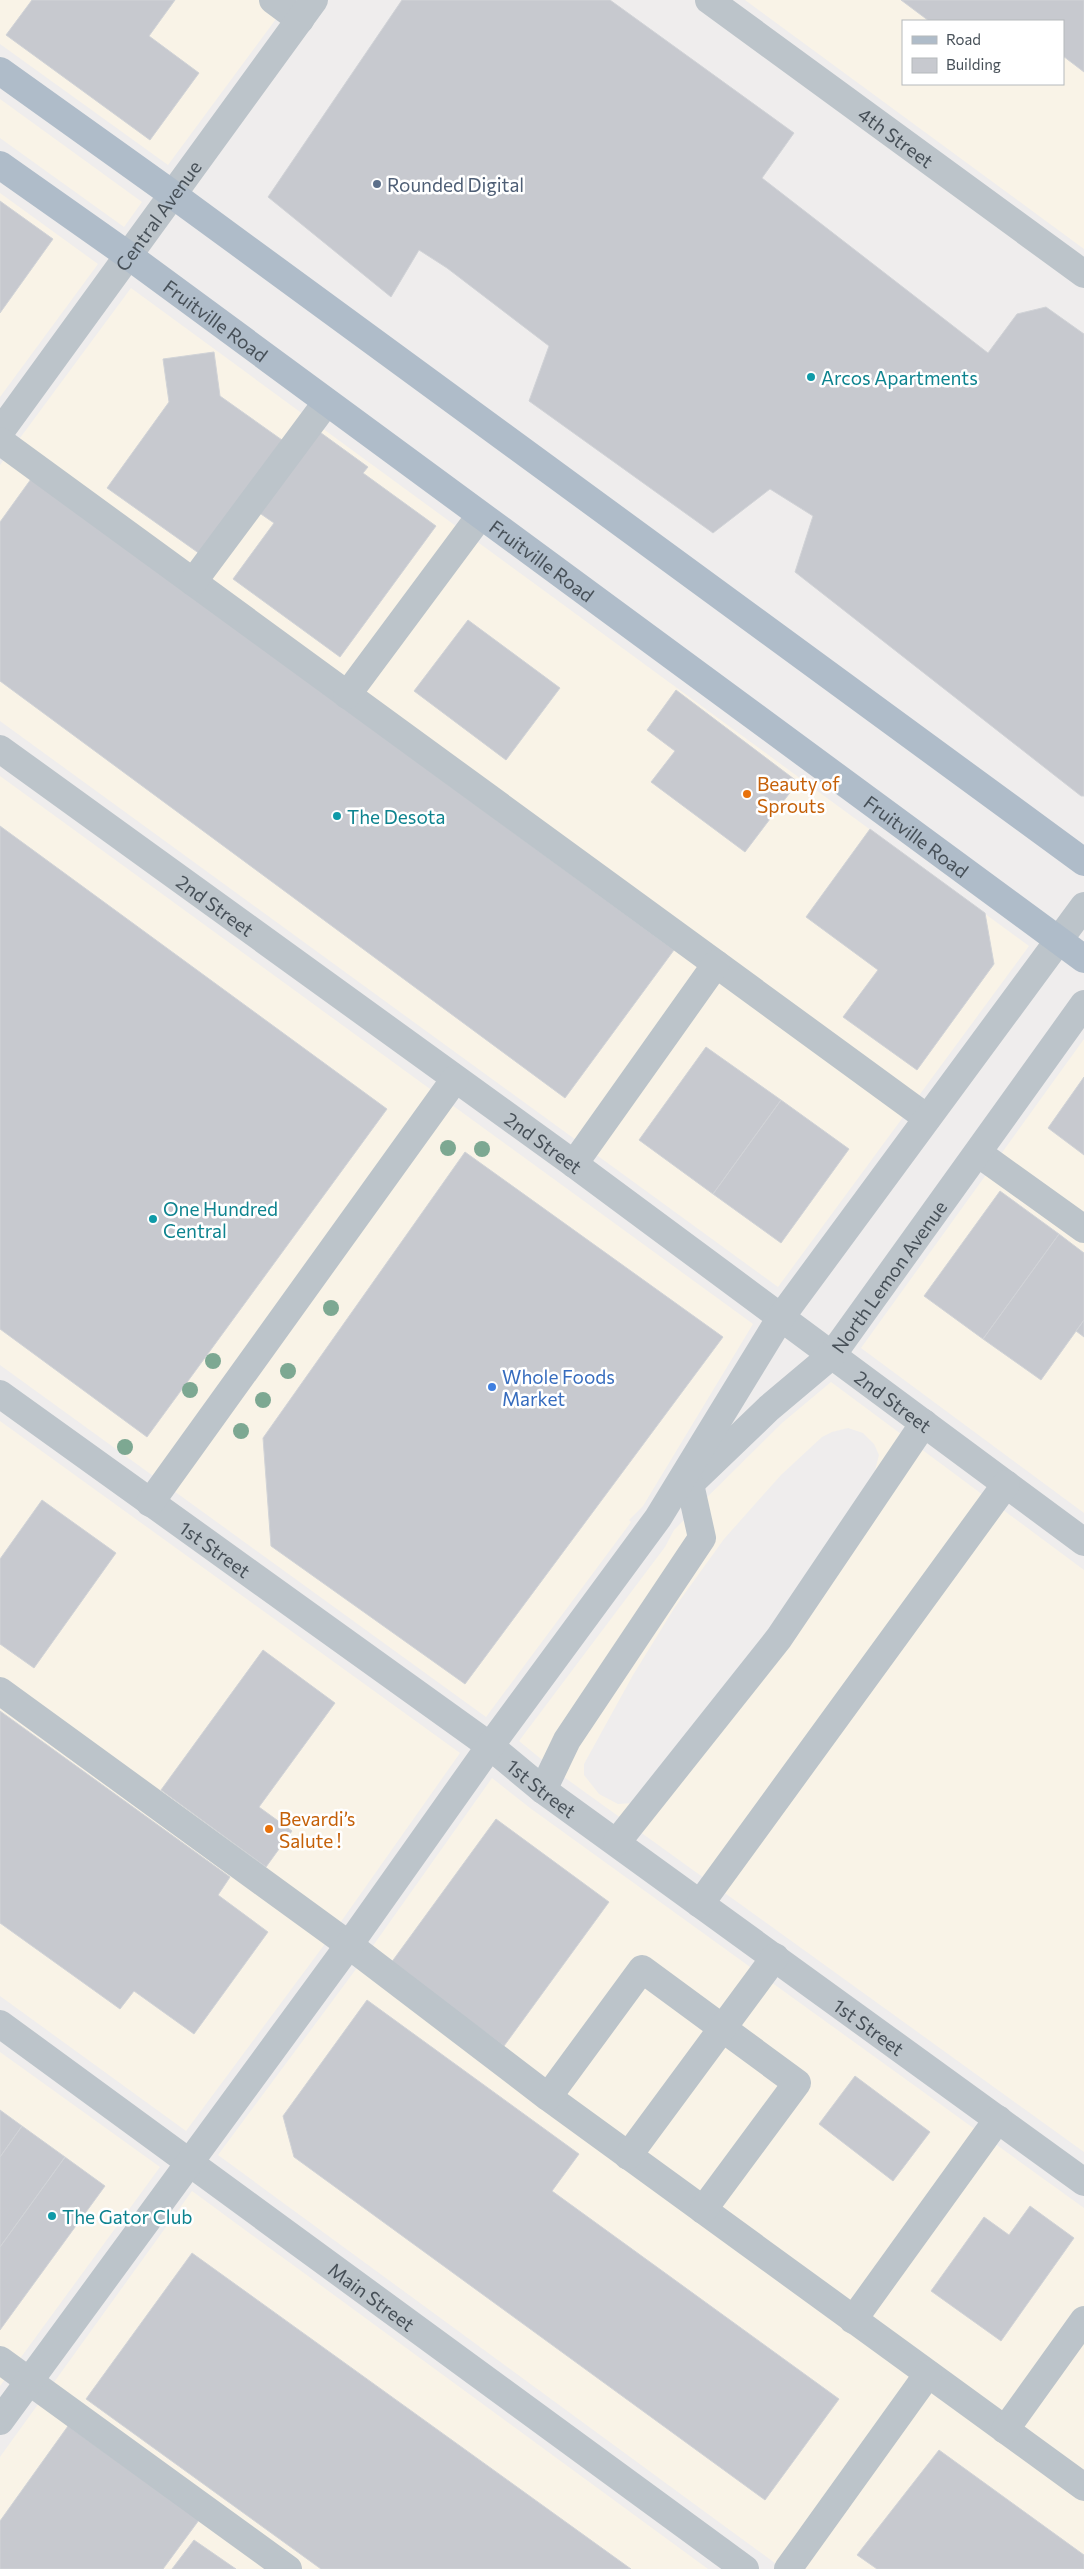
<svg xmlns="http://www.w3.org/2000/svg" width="1084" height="2569" font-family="Commissioner,sans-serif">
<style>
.commercial{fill:#f9f3e7;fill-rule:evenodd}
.building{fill:#c7c9cf;stroke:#d1d3d7}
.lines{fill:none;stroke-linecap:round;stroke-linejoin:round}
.minor{stroke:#bcc4ca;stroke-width:28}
.major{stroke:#afbcc9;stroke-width:28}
.tree{fill:#7da892}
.service-dot{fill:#5c6f8a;stroke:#fff;stroke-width:2}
.culture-dot{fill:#0f9aa8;stroke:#fff;stroke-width:2}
.food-dot{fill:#e8710a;stroke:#fff;stroke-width:2}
.shop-dot{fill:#3f7fe0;stroke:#fff;stroke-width:2}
.labels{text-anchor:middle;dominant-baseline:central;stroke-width:5;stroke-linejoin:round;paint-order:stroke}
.street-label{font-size:19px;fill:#475058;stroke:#fff}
.service-label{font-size:19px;fill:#4e5e75;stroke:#fff;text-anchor:start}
.culture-label{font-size:19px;fill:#0d838f;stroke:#fff;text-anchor:start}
.food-label{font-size:19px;fill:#c56008;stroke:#fff;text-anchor:start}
.shop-label{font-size:19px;fill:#366cbe;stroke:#fff;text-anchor:start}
</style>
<rect width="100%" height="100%" fill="#efeded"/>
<path class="commercial" d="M0,0h290l-122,165 -168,-121z
M745,0h339v249zM903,21h160v63h-160z
M0,99l142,103 -18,25 -124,-89z
M0,193l98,71 -98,133z
M131,288l898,658 -251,341 -778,-566v-256z
M0,776l753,548 -110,182 -14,14 2,2 -145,195 -486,-352z
M1084,1039v474l-223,-165z
M831,1382l253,188v582l-527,-380 -38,-31 146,-194 9,-17 108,-107zM848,1428l15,5 11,11 5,11 -11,43 -200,275 -35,30 -15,1 -19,-10 -15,-19v-11l49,-89 42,-68 49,-68 57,-64 41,-38 10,-5z
M0,1421l460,332 -127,180 -147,198 -186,-135z
M492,1778l38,30 554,400v361h-301l-565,-414 147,-198z
M0,2052l160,115 -160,219z
M192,2191l516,378h-708v-112z"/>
<path class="building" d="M32,0h143l-26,36 50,37 -49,67 -144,-105z
M402,0h208l184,133 -32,45 226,175 29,-39 29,-7 38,27v462h-3l-286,-224 18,-56 -43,-27 -57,44 -184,-132 20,-55 -102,-78 -28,-18 -28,47 -123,-100z
M901,0h183v72l-21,-16v-35h-134z
M0,201l53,38 -53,74z
M214,352l6,44 62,44 -82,114 -93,-66 62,-86 -6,-43z
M317,430l51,37 -5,6 73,53 -96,131 -107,-78 41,-56 -16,-11z
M31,479l643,471 -109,148 -565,-417v-159z
M468,620l92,68 -54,72 -92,-69z
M676,690l122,92 -53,70 -94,-70 24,-31 -28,-21z
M0,826l387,283 -240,328 -147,-108z
M870,829l115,84 9,51 -77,106 -74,-53 35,-47 -72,-53z
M706,1047l75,53 -68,94 -74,-54z
M1084,1077v78l-36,-27z
M781,1100l68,49 -68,94 -68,-49z
M465,1152l258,185 -258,347 -194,-138 -8,-108z
M1000,1191l59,43 -76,105 -59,-43z
M1059,1234l25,19v67l-43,60 -58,-41z
M1084,1320v17l-8,-6z
M42,1500l74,53 -82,115 -34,-24v-85z
M263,1650l72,53 -76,104 33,24 -26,36 -105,-77z
M0,1711l230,166 -12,18 50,37 -74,102 -60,-43 -14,18 -120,-86z
M496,1819l113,83 -105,144 -113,-83z
M367,2000l212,154 -27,37 287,208 -74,101 -471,-343 -11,-41z
M855,2076l75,56 -37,49 -74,-57z
M0,2110l22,16 -22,31z
M22,2126l43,31 -65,90v-90z
M65,2157l40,29 -105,144v-83z
M1030,2206l44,32 -73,103 -70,-50 53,-74 25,18z
M192,2253l439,316h-310l-235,-170z
M68,2426l131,94 -36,49h-163v-48z
M939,2450l145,105v14h-207l-20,-14z
M194,2540l42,29h-64z"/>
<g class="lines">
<g class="minor">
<path d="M273,0l27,20"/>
<path id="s1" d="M709,0l375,274"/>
<path id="s2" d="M0,432l314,-432"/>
<path d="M0,441l927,677"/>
<path d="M193,582l133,-179"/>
<path d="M347,695l133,-179"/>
<path id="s3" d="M0,749l574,415 510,378"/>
<path d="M978,1153l106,76"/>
<path d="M574,1164l142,-200"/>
<path id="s4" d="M0,1394l490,352 53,44 541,392"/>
<path id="s5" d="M692,1482l77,-74 63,-53 252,-351"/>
<path d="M150,1503l305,-424"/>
<path d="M0,1691l349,254 199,152 536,390"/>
<path d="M543,1790l24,-50 135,-202 -12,-54"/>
<path d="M617,1842l162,-204 145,-215"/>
<path d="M700,1904l306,-420"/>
<path id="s6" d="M0,2024l745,545"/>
<path d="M548,2097l94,-128 155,114 -94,127"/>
<path d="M628,2156l147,-199"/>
<path d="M853,2320l145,-201"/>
<path d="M0,2360l288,209"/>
<path d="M0,2421l349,-476 141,-199 168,-228 123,-201 303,-411"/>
<path d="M1005,2430l79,-110"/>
<path d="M788,2569l140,-195"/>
</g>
<g class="major">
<path d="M0,71l172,123 912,668"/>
<path id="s7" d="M0,165l129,91 955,703"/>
</g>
</g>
<g class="tree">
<circle cx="448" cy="1148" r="8"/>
<circle cx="482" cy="1149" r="8"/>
<circle cx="331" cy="1308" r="8"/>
<circle cx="213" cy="1361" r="8"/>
<circle cx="288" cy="1371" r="8"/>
<circle cx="190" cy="1390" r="8"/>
<circle cx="263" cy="1400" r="8"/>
<circle cx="241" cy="1431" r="8"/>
<circle cx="125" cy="1447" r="8"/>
</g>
<circle class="service-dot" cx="377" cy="184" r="5"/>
<g class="culture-dot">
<circle cx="811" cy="377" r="5"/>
<circle cx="337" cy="816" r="5"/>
<circle cx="153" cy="1219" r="5"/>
<circle cx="52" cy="2216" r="5"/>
</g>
<g class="food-dot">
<circle cx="747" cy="794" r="5"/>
<circle cx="269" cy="1829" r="5"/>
</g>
<circle class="shop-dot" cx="492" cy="1387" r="5"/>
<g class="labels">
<g class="street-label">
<text stroke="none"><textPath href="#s1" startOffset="232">4th Street</textPath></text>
<text stroke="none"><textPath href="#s2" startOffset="268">Central Avenue</textPath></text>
<text stroke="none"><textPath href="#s7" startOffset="266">Fruitville Road</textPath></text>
<text stroke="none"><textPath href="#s7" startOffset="671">Fruitville Road</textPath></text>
<text stroke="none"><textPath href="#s7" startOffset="1136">Fruitville Road</textPath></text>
<text stroke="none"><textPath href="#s3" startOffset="266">2nd Street</textPath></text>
<text stroke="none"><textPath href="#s3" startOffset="671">2nd Street</textPath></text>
<text stroke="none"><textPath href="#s5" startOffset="286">North Lemon Avenue</textPath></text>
<text stroke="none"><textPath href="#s3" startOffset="1106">2nd Street</textPath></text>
<text stroke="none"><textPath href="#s4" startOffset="265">1st Street</textPath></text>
<text stroke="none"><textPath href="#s4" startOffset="670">1st Street</textPath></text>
<text stroke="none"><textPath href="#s4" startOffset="1075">1st Street</textPath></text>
<text stroke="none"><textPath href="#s6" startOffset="461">Main Street</textPath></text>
</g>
<g class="service-label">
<text x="387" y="184">Rounded Digital</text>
</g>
<g class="culture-label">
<text x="821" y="377">Arcos Apartments</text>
<text x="347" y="816">The Desota</text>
<text x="163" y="1208">One Hundred<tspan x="163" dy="22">Central</tspan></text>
<text x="62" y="2216">The Gator Club</text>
</g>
<g class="food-label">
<text x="757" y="783">Beauty of<tspan x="757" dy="22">Sprouts</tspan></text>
<text x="279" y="1818">Bevardi’s<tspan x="279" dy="22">Salute !</tspan></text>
</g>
<g class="shop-label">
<text x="502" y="1376">Whole Foods<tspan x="502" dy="22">Market</tspan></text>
</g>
</g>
<rect x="902" y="20" width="162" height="65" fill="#ffffff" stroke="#b5b9bc"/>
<rect x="912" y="36" width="25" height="8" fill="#afbcc9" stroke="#b5b9bc"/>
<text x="946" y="45" font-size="15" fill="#475058">Road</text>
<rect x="912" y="58" width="25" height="15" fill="#c7c9cf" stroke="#b5b9bc"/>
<text x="946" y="70" font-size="15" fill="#475058">Building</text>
</svg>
